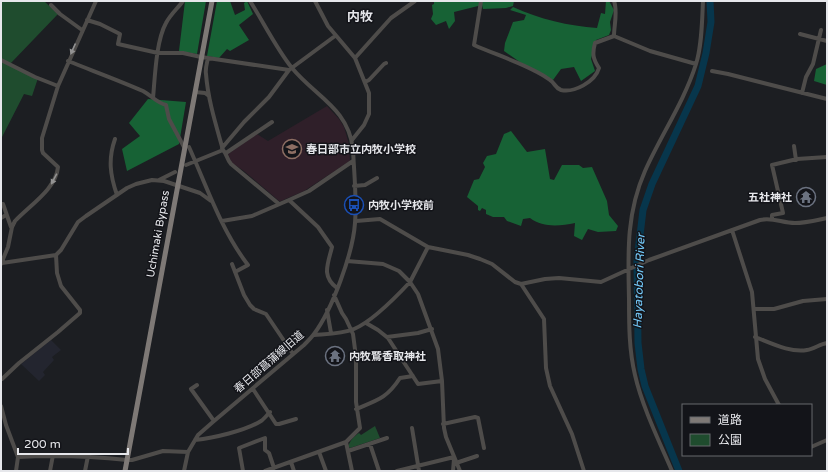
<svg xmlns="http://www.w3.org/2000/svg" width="828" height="472" font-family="'Varela Round','Noto Sans JP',sans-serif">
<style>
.built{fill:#23252f}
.education{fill:#2f1f29}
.green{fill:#1f4c2e}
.forest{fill:#176235}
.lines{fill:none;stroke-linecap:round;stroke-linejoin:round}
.river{stroke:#07364c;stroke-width:7}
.minor{stroke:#4e4c4a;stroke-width:4}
.major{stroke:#7e7976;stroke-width:5}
.oneway{fill:#929292}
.labels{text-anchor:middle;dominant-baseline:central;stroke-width:3;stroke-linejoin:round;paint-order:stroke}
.poi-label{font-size:11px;font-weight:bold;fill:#e6e7eb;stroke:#131419;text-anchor:start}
.street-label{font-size:11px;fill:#e6e7eb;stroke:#131419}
.water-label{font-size:12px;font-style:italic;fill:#74c9f9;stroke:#131419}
.quarter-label{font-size:13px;font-weight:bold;fill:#e6e7eb;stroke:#131419}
</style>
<rect width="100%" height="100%" fill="#1c1e22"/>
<path class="built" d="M51,340l10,10 -9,7 2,3 -11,12 2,3 -6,6 -18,-17z"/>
<path class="education" d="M327,106l12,13 5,8 5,17 1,17 -46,30 -23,10h-2l-35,-30 -12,-8 -2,-4 -2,-5 29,-20 11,7z"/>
<path class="green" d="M1,1h43l14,13 -48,50 28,14 -6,18 -8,-2 -23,45z
M375,426l5,12 -30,10 -2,-2c3,-6 5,-9 11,-13l2,2z"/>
<path class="forest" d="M185,1h21l-9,53 -18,-3z
M217,1h13l5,14 10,-5 -1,-7 3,-2 6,13 -14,11 10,15 -19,11 -3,-2 -8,9 -12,-2z
M434,1h80l-1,5 -7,2 -23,1 -1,-4 -28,7 1,9 -6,8 -3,-8 -10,4 -5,-6 2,-5 -1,-9 2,-1z
M606,1h3l5,9 -4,12 1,8 -2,5 -13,5 -5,19 4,12 -14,10 -7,-14 -13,2 -8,11 -26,-13 -23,-16 1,-8 8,-21 11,-2 2,-5 -16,-5 3,-3c26,12 56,19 84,21l4,-15 4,1z
M827,64v21l-13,-4 2,-12z
M148,99l38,3 -7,42 -52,27 -5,-22 18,-13 -11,-13z
M511,131l16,21 18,-3 5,30 4,1 8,-15h17l4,3 9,-1 15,34 2,14 9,11 -2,5 -18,1 -10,-3 -6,11 -8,-4 1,-13c-15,3 -32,5 -45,-5l-7,1 -2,7 -14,-5 -3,-4h-11l-7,-3v-4l-4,-2 -2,3 -2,-1v-4l-11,-9 7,-17 5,-1 6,-12 -2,-4 4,-7 9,-2 8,-20z"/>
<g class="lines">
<path class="river" d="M679,471l-34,-85 -4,-17 -3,-26 -1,-82 6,-51 9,-26 46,-98 8,-33 5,-31 -1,-21"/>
<path class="minor" d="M315,1l13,25 27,32 14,35v21l-5,11 -12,15
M481,1l-7,44c20,9 43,16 63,27 4,2 9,5 13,8 5,3 5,8 11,10 13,3 34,-8 38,-22 -6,-9 -7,-14 -4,-25l19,-7 36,15 46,13
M614,1c4,11 0,24 0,35
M51,5l9,9 22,16
M87,20l13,4 20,10 -2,10 40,9h25l18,4 88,13
M800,34l27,7
M208,58c-1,5 -3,11 -2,16 2,26 10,51 17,76 4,4 4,10 8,14l48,40
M355,58l36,-40 24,-17
M1,60l34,17 23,9
M68,61c25,10 50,19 75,30 9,5 14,12 23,14l3,14 15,28
M712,71l16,3 99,25
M365,82l4,-2 15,-16 2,-1
M195,92l10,1 4,3
M802,93l4,-16 7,-13 8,-34
M153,98c2,-21 3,-57 13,-75 4,-8 12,-15 17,-22
M115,139c-7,20 -5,36 2,56
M794,146l2,14
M189,147c18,40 32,83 59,118l-13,7
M222,148l22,-26 25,-25 20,-27 46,-34
M226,153l46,-31
M186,165l37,-15
M159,180l16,-8
M354,186l11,-1 12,-7
M289,200l29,27 14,20c-4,17 -11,29 5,41
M3,204l8,23h1
M1,218l5,-3
M772,218v-3l11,-2 -11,-48 25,-6 30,-2
M222,221l30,-5 37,-16 20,-9 44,-30
M356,221l24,-2 48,28
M732,230l20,62 6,67 7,20 14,26
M347,261l36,3 16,7 11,11 18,-35 40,8 12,4 12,5 23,18 6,2 24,-5 14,-1 42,4 48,-22 111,-40c13,-3 22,3 35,3 10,0 22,-3 32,-5
M2,263l54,-8 5,-5 17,-28 8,-6 41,-28 9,-4 16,-4 12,1 36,12 11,8
M1,264l7,-17 4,-20 3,-6c15,-16 41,-32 43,-54l-15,-14 -1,-3v-12l16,-52 38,-85
M232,264l12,31 6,10 4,4 12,5 27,40
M521,284l23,35 2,49 4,18 22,48 12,37
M754,309h20l29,-8 24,-2
M327,310l4,23
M366,323l12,7 10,8 30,46 24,-3
M314,335c12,-1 28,-1 40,-6 19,-8 42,-32 56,-47l8,12 20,55 4,32 2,47 2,9 14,34
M387,337l31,-4 14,-4
M755,337c16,6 35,16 52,13 7,-1 13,-6 20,-7
M2,379l17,-16 39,-31 22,-19v-3l-19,-24 -4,-13 -1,-18
M197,385l-6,4 23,32
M253,389l23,35h3l17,-5
M1,406l5,19 12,32 -2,14
M356,409c22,-9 31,-11 44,-31l13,-2
M443,424l32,-7 3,1 6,30
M412,428l7,43
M195,440c18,-2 50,-9 66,-19 3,-2 6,-6 9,-9
M346,442l6,29
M370,444l9,27
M811,447l16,-7
M348,451l39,-13
M319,452l7,19
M18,457c38,-2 71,-1 109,3h5l31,-9 25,1
M291,462l3,9
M456,463l21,-7
M50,471l3,-16
M85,471l3,-15
M184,471l4,-19 10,-17 16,-14 90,-76c3,-3 7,-7 10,-11 18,-24 39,-81 41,-111 2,-24 -1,-50 -2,-74 -5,-41 -37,-52 -61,-81 -16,-20 -28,-45 -42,-67
M243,471l-4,-23 26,-10v12l4,3 5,15
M265,471l81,-29 14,-14 -4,-26v-45l-3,-23 -7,-15 -4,-6 -8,-18
M397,471l57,-14
M453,471l1,-12
M672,471c-13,-30 -30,-65 -37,-96 -6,-25 -6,-50 -6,-76 -1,-45 -3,-85 16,-128 16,-36 39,-69 51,-107 6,-19 6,-43 7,-63"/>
<path class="major" d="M125,471l87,-470"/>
</g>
<defs><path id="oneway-solid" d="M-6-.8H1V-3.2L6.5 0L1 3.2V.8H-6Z"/></defs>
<g class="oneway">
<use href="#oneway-solid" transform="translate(73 49) rotate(114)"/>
<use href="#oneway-solid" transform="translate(54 179) rotate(118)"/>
</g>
<defs>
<symbol id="school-ring" viewBox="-11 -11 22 22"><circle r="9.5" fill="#131419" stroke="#8d6e63" stroke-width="1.5"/><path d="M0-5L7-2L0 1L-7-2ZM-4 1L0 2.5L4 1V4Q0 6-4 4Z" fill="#8d6e63"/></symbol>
<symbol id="temple-ring" viewBox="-11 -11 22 22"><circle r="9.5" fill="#131419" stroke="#6b7280" stroke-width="1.5"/><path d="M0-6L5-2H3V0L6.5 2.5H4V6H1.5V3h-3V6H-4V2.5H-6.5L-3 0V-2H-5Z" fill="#6b7280"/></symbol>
<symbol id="bus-ring" viewBox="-11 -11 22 22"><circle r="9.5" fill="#131419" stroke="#1a4fb4" stroke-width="1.5"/><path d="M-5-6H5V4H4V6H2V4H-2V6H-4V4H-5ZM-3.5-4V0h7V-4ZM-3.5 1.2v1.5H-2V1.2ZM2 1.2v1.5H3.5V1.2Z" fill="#1a4fb4"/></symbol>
</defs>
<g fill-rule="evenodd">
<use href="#school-ring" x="281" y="138" width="22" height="22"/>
<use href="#temple-ring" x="795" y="186" width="22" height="22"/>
<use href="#bus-ring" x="343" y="194" width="22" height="22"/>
<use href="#temple-ring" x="324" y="345" width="22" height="22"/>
</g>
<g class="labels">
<g class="poi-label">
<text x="306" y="149">春日部市立内牧小学校</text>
<text x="792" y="197" text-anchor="end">五社神社</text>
<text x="368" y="205">内牧小学校前</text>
<text x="349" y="356">内牧鷲香取神社</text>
</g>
<g class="street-label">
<text transform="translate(158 234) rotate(-80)">Uchimaki Bypass</text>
<text transform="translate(269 362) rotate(-41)">春日部菖蒲線旧道</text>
</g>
<g class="water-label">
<text transform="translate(639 281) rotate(-88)">Hayatobori River</text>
</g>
<g class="quarter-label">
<text x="360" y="17">内牧</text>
</g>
</g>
<rect width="828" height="472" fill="none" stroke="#e6e7eb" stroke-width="4"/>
<rect x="682" y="404" width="130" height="52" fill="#131419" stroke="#67686d"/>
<rect x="690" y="417" width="20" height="6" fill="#7e7976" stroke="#67686d"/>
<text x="718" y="424" font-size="12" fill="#e6e7eb">道路</text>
<rect x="690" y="434" width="20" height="12" fill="#1f4c2e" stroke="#67686d"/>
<text x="718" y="444" font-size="12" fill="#e6e7eb">公園</text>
<path d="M18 448v6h110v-6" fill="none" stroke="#e6e7eb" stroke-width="2"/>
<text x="24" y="448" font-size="12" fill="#e6e7eb" stroke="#131419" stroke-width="3" paint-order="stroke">200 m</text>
</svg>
